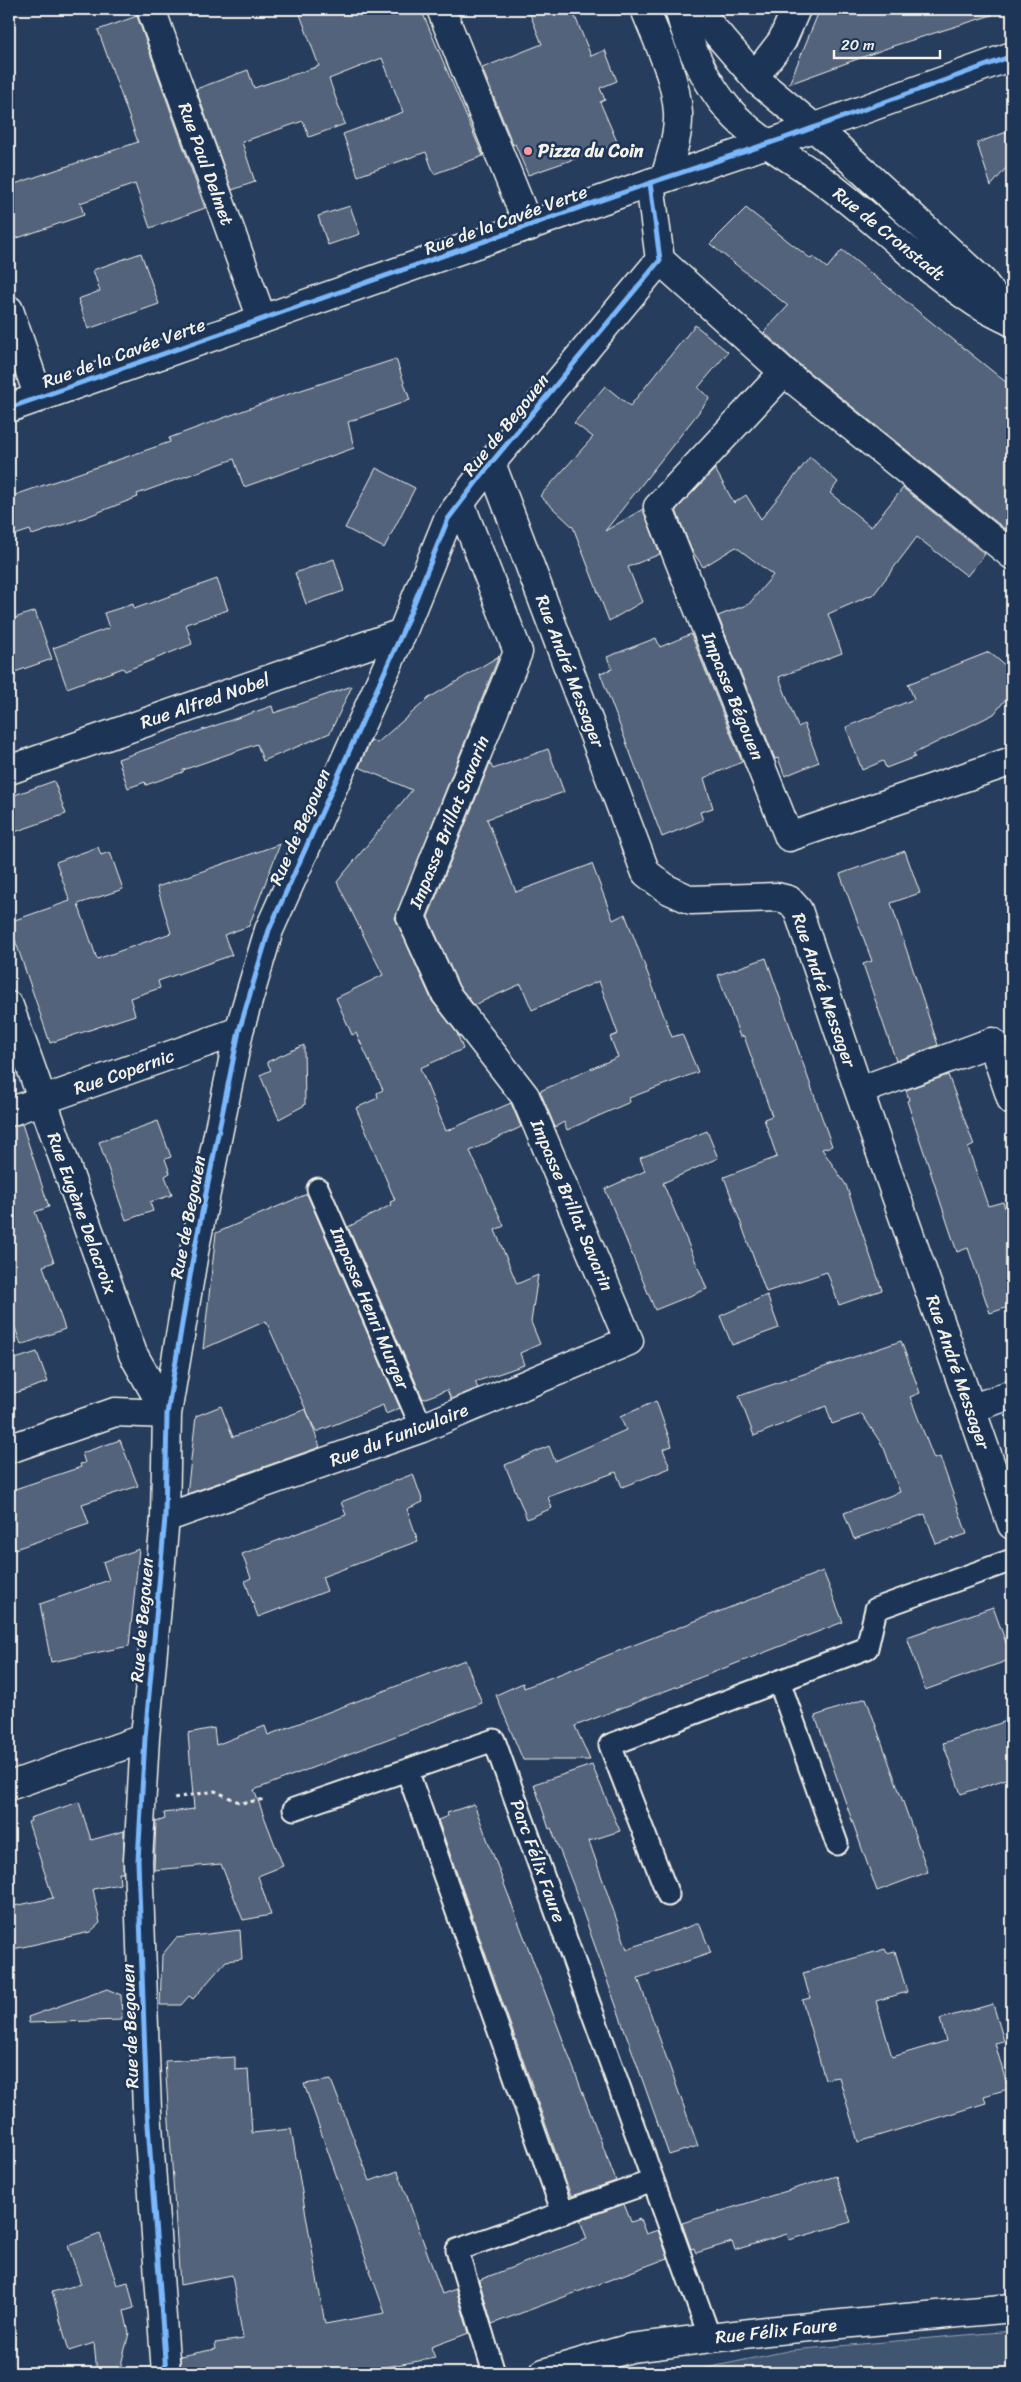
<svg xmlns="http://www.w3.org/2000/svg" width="1021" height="2382" font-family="Sriracha,sans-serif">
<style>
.green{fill:#40546f;stroke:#9aa2ac}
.building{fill:#52647b;stroke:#f4f1e8}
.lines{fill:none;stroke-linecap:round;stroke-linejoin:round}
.service-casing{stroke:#f4f1e8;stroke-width:25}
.minor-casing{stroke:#f4f1e8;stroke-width:31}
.tertiary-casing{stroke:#f4f1e8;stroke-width:31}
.path{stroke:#f4f1e8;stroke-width:3;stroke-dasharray:4 4;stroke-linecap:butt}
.service{stroke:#1d3557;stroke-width:21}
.minor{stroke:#1d3557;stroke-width:28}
.tertiary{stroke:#1d3557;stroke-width:28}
.cycleway-casing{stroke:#1d3557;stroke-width:8}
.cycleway{stroke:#7ab7fb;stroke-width:5}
.poi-dot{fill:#ff9aa2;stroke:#1d3557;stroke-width:2}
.labels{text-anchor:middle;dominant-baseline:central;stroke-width:5;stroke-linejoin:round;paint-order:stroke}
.poi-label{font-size:18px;font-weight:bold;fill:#f4f1e8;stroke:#1d3557;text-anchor:start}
.street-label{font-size:18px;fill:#f4f1e8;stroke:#1d3557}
</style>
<rect width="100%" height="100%" fill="#263d5d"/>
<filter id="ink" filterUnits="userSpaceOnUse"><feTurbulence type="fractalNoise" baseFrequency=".02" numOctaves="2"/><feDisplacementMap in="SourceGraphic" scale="10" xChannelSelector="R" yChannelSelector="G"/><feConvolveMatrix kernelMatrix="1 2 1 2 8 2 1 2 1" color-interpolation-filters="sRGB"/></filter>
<g filter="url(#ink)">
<path class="green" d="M1012,2331v42h-319l-1,-2 100,-21z"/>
<path class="building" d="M298,9h123l62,147 -49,18 -8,-22 -68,24 -15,-42 60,-22 -21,-54 -53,21 16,45 -36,13 -6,-16 -61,21 13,40 -23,8 -36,-101 52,-19 6,18 65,-22z
M528,9h44l19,47 14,-6 12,31 -17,7 5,12 -5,2 18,42 -90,31 -13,-31 -2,1 -31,-77 60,-24z
M820,9h171l1,6 -99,31 -104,38z
M137,16l68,192 -55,20 -15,-44 -55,19 4,12 -75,26v-55l129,-44 -40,-112z
M1012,130v31l-21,25 -14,-43z
M350,206l10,28 -32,11 -10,-29z
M746,208l65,51 2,-2 14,11 15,-18 170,137v133l-7,9 -211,-169 -30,-28 24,-26 -78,-62z
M141,253l18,51 -71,25 -10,-30 22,-8 -7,-21z
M695,325l33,27 -30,36 12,10 -105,133 38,-22 17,45 -32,13 14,35 -33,19 -36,-94 -33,-31 53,-59 -19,-14 31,-37 25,20z
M396,359l14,41 -62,22 6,26 -110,39 -10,-28 -97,35 1,3 -52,20 -54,18 -2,-5 -21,7v-40l161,-55 -1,-4 111,-41z
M810,457l28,25 -8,11 41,34 32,-39 82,66 -18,22 -50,-39 -43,57 -46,20 14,39 -63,24 19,50 6,-3 15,38 -34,14 -7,-18 -3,1 -57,-143 31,-12 24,-29 -37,-28 -33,20 -12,-18 -15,-39 39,-41 19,34 12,-8 15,24z
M376,468l39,20 -31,60 -39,-20z
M334,559l10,32 -38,13 -11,-31z
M217,579l11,31 -42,14 6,20 -67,27 -2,-3 -56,20 -14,-40 56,-20 -5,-15 29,-9 1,5z
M35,611l17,48 -43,15v-54z
M691,634l51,128 -38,16 9,30 -13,4 3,8 -41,17 -62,-164 12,-4 -5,-12 49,-19 4,9z
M989,652l23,19v20l-18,23 -81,40 2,3 -29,11 -3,-7 -21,9 -16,-43 68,-28 -6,-15z
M499,656l-104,262 37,83 25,32 6,16 -43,19 26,63 65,-28 10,24 -51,24 34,75 -9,4 22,54 21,-9 -7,47 9,22 -20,9 4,12 -49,17 3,6 -27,11 -4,-9 -24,9 -75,-172 43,-22 -1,-3 5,-2 -39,-92 22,-10 -1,-5 6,-3 -27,-57 -4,2 -16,-37 47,-23 -46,-93 75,-92 -53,-23 12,-27 6,3 52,-45z
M352,686l-22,47 -67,28 -6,-17 -74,26v2l-37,13 -1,-3 -17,6 -10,-29 154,-53 2,7z
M548,749l16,43 -77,27 29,73 76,-28 21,56 12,-6 47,123 10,-3 16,38 -69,26 1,4 -63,28 -3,-8 -9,5 -15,-36 78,-34 -8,-20 8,-3 -19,-53 -67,29 -11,-26 -47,21 -15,-19 -31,-69 62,-154 3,6z
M54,781l12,33 -57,20v-37z
M280,844l-31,82 -25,9 8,20 -74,26 2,7 -30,10 5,17 -85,28 -41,-121 61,-21 -14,-39 42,-15 3,8 9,-3 13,37 -45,15 19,55 74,-26 -14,-46z
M905,851l15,42 -29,10 47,142 -42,16 -33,-97 9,-3 -32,-87z
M766,958l66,188 -10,3 24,36 36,105 -43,15 -12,-33 -61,20 -42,-115 53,-20 -13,-38 8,-3 -28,-80 -4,1 -22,-62z
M304,1045l1,60 -26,14 -19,-44 11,-5 -4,-8z
M948,1075l26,70 -6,3 20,58 15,-4 9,28v76l-22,7 -22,-65 -11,4 -50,-151 2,-1 -3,-10z
M158,1121l13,36 -6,2 5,14 -5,3 7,19 -22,7 3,9 -27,9 -27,-78z
M22,1124l27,83 -14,5 19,50 -11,4 22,63 -44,16 -12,-35v-183z
M707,1131l11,27 -55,25 44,106 -52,21 -50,-121 40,-18 -5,-13z
M307,1194l93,214 -14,6 -3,-9 -67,27 -50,-111 -63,28 13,-116z
M767,1295l12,33 -47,17 -12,-29z
M901,1341l19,52 -10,4 24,62 6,-2 27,77 -31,10 -11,-30 -71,25 -10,-26 56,-21 -16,-44 -22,-34 -30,10 -6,-18 -72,30 -15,-40z
M37,1352l11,30 -39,13v-34z
M656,1401l16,45 -9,3 7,19 -48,19 -6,-15 -68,25 4,11 -25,11 -22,-54 44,-19 6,15 71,-31 -6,-13z
M221,1406l12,31 73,-28 14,38 -133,47 9,-78z
M120,1440l18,46 -56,18 7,20 -80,27v-60l72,-24 -1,-3 5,-1 -3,-10z
M413,1474l10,28 -16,7 11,32 -96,36 5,14 -69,26 -13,-36 6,-3 -9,-24 104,-39 -5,-13z
M139,1549l-10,97 -78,16 -11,-58 69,-24 -6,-18z
M823,1571l20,51 -268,104 15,34h-67l-27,-65 27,-12 1,5z
M993,1607l19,52 -87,31 -18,-53z
M465,1660l17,43 -228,87 29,76 -25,10 13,39 -28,5 -22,-56 -67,6 2,-48 9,-3 -1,-6 30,-4 -6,-76 26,-5 2,17 49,-19 3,9z
M866,1698l62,174 -51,19 -62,-175z
M1012,1719v58l-51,17 -18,-51z
M592,1765l28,66 -31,10 38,108 72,-26 12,30 -73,25 60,168 -29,9 -95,-268 -23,-59 -2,1 -15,-45z
M79,1802l12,38 33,-9 -1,42h-4l1,11 -27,5 7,34 -10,9 -81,18v-43l44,-9 -25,-76 3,-1 -1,-3z
M474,1804l142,377 -45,15 -133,-376 10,-4 -1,-3z
M240,1930l2,29 -16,2 -33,38 -4,-3 -8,9h-21l2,-50 14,-17z
M885,1949l2,4 8,-2 12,41 -31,9 16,56 54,-16 -6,-22 53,-15 11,37 -9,2 13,46 -24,7 2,7 -128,39 -19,-65 -14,2 -23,-79 8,-2 -7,-25z
M107,1989l14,6 1,25 -93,3 -1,-6z
M235,2057v13l13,-1 4,64 39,-4 34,195 60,-11 -81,-229 27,-4 39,101 28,-10 44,123 14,-5 13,44 -38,14 4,11 -82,15h-172l-1,-17 36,-7 -1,-6 28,-4 -11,-64 -52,10 -15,-224z
M836,2176l15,46 -62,18 -2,-6 -52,16 -3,-8 -36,11 -2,-5 -3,1 -9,-26z
M624,2204l7,18 9,-3 6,15 12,-4 10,28 -176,66 -13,-44 108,-41 -7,-19z
M100,2234l17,51 11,-3 6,26 -10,3 5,22 -10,40h-22l-3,-30 -25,8 -17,-59 29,-8 -13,-38z"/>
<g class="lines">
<defs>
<path id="service" d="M318,1189l104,239
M779,1681l58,163
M407,1770l156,443
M294,1809l200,-69 216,598
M668,1895l-58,-150 257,-97 9,-39 136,-49
M494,2373l-37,-123 196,-69"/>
<path id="minor" d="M151,9l111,310
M441,9l88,218
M755,76l27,-35 14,-32
M660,260l124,112 228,183
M9,310l30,88
M784,372l-126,135 131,330 223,-76
M491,463l155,410 21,16 24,11 86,-3 12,3 9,10 61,181 153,434
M9,770l393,-137
M9,1006l124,348 34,60
M859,1091l133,-49 20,59
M9,1112l230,-81
M971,1409l41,-15
M9,1449l106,-37 52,2
M165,1518l257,-90 207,-87 -104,-245 -79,-102 -35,-77 107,-265 -58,-149
M9,1786l136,-48
M166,2373l-19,-262 -9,-250 7,-123 20,-220 2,-104 27,-162 45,-221 30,-101 133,-297 46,-114 43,-56 169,-203 -10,-77
M544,2373l87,-25 136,-17 245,-23"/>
<path id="tertiary" d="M645,9c13,33 31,68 33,104 1,21 -7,44 -13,65
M679,9c9,35 26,73 50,101 28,32 65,49 97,73 50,37 94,83 146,117 12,9 27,15 40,22
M696,9l63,73 78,65 145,134 26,34
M9,408l641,-225 132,-44 230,-83"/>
</defs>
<use href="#service" class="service-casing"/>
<use href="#minor" class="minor-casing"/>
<use href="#tertiary" class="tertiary-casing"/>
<path class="path" d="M174,1798l41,-7 26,12 25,-4"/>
<use href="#service" class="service"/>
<use href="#minor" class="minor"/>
<use href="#tertiary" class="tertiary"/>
<defs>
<path id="cycleway" d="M9,408l641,-225 132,-44 230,-83
M166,2373l-19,-262 -9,-250 7,-123 20,-220 2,-104 27,-162 45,-221 30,-101 133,-297 46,-114 43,-56 169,-203 -10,-77"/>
</defs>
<use href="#cycleway" class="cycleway-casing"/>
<use href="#cycleway" class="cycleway"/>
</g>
</g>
<circle class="poi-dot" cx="528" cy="151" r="5"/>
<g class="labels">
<g class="poi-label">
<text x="538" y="151">Pizza du Coin</text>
</g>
<g class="street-label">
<text transform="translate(206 164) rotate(70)">Rue Paul Delmet</text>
<text transform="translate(506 220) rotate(-20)">Rue de la Cavée Verte</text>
<text transform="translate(889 234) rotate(39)">Rue de Cronstadt</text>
<text transform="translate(124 353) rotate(-20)">Rue de la Cavée Verte</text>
<text transform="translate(506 425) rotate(-51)">Rue de Begouen</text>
<text transform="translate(570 671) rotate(69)">Rue André Messager</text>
<text transform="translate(733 696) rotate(68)">Impasse Bégouen</text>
<text transform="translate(205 701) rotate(-19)">Rue Alfred Nobel</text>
<text transform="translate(449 822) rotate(-68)">Impasse Brillat Savarin</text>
<text transform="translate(300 827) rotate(-66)">Rue de Begouen</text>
<text transform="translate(824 990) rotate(71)">Rue André Messager</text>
<text transform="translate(124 1072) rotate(-19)">Rue Copernic</text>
<text transform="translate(572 1205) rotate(67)">Impasse Brillat Savarin</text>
<text transform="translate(82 1213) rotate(70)">Rue Eugène Delacroix</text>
<text transform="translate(188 1217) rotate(-79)">Rue de Begouen</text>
<text transform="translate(370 1308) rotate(67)">Impasse Henri Murger</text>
<text transform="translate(958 1372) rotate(71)">Rue André Messager</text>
<text transform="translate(399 1435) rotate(-21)">Rue du Funiculaire</text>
<text transform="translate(142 1620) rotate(-85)">Rue de Begouen</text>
<text transform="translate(538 1861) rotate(70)">Parc Félix Faure</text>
<text transform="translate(130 2026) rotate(-92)">Rue de Begouen</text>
<text transform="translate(776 2331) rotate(-6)">Rue Félix Faure</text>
</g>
</g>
<rect width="1021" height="2382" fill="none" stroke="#1d3557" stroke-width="30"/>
<rect x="15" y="15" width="991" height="2352" fill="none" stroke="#f4f1e8" stroke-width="2" filter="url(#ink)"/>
<path d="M834 50v8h106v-8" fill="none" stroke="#f4f1e8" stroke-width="2.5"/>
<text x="841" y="50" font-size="15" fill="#f4f1e8" stroke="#1d3557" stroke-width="4" paint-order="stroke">20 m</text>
</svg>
